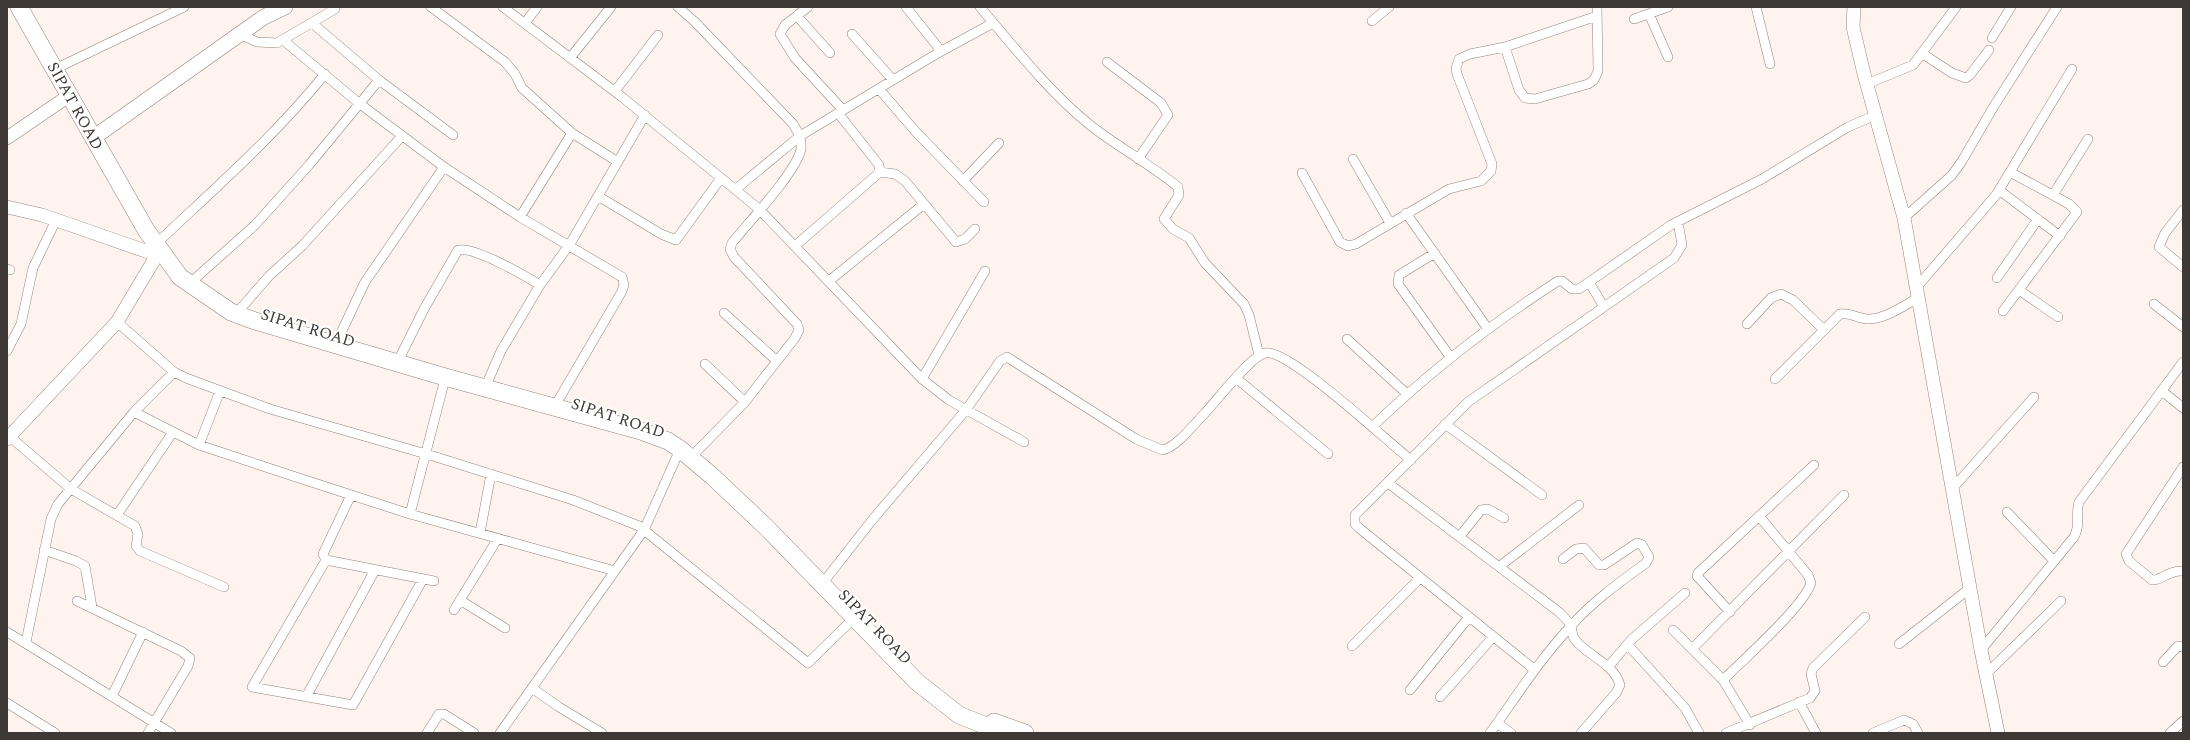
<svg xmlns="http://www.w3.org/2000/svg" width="2190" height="740" font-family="Spectral,serif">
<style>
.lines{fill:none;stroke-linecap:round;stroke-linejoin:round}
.street-casing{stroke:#90847f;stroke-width:10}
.secondary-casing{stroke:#90847f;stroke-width:14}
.primary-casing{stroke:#90847f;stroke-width:16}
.highway-casing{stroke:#90847f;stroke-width:18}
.street{stroke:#fff;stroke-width:9}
.secondary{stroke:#fff;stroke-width:13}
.primary{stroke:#fff;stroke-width:15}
.highway{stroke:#fff;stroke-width:17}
.labels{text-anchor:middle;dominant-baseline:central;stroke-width:4;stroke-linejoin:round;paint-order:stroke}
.street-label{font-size:16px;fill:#3e3937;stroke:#fff}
</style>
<rect width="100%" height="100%" fill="#fef3ee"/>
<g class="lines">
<defs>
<path id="street" d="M431,7l74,55 10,12 7,14 50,45 46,29
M503,7l119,90 137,112 163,170 27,21 75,42
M678,7l17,15 98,102c5,8 9,15 8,25 -4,22 -53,74 -69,94l-2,6 4,8 63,67 2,6 -4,8 -50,64 -48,49
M808,7l-23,18 -5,9 15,24 48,52
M906,7l35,44
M980,7c35,41 68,84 110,118 28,22 60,39 88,62l1,8 -15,24 9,10 16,9 16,25 39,41 5,11 10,40
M1756,7l14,57
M1649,14l19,43
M797,16l33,37
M1634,19l34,-12
M1372,21l17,-14
M312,23l67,57 74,55
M525,23l12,-16
M239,34l18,8 20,1 58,-34
M852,34l41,46
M1992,38l19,-31
M283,40l77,64 84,63 76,50 102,60 2,8 -3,8 -62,106
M1505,47l14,43 6,8 10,1 53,-15 6,-4 4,-9 -1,-64
M1923,54l29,19 14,5 4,-3 19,-25
M570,58l41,-51
M1107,62l54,41 7,12 -30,44
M55,69l129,-62
M1867,84l46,-19 43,-58
M879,89l37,43 68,70
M615,91l43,-56
M1353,159l37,64
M880,172l15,2 10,7 51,61 9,-3 10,-10
M1302,173l38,69 8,4 8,-2 93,-55 32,-8 10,-10 1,-7 -35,-90 -1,-6 3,-9 11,-5 35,-7 92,-31
M963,181l36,-38
M736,189l64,-53 138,-83 55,-30
M1999,190l61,46
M2053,195l35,-56
M598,196l63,38 15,6 45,-62
M2183,210l-18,23 -6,14 24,20
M1406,213l82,116
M520,217l52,-84
M1904,218l48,-43 10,-14 32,-55 63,-99
M156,244c58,-55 118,-107 169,-170
M795,246l85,-74 -1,-7 -41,-52
M1435,253l-36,22 -1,9 53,74
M7,269l3,1
M1997,278l41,-59
M829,281l95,-77
M1589,282l15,25
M189,284l66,-59 54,-60 70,-85
M1916,288l80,-93 76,-126
M2019,290l39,27
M2154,304l29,23
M2003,311l74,-99 -8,-8 -59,-32
M724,313l53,48
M236,314l33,-38 33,-30 100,-110
M117,322l57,50 12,6 84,31 163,47 140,44 66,26 169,137 47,-46
M1747,324l24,-26 10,-4 12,6 30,29
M339,337l26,-55 79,-115
M1347,339l60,55
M7,351l14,-27 12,-56 23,-48
M400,357l24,-48 34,-59c16,-4 67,26 82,35
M705,364l40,38
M1236,378l92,76
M922,379l63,-108
M1775,379l65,-65c9,-2 17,4 27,5 17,1 36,-13 51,-21
M488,381l13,-30 39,-66 30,-41 75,-129
M2162,391l21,17
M134,412l65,33 103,34 108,35 205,57
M1445,424l97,71
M1372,427c56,-54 119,-103 186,-146h4l10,8h7l92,-64 91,-46 86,-52 28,-12
M9,436l62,53 64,37 3,8 -2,12 4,5 84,36
M199,445l21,-54
M2183,467l-57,87 3,7 23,19c10,1 15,-10 31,-9
M1388,483l171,129c4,4 10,9 12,15 2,6 1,10 5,14 13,15 39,24 44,44l-4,8 -35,40
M1952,489l82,-92
M2007,512l47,49
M410,514l36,-139
M117,515l56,-83
M480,533l11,-59
M1460,536l21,-26 7,-1 16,9
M44,550l32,11 9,5 7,41
M326,560l-3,-6 28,-59
M1500,566l79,-61
M423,579l-70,126 -101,-18 74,-127 108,21
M822,584l51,-65 93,-109 34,-49 7,-4 129,82 26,11c14,-2 33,-27 43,-37 12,-13 46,-57 60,-60 22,-6 124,90 146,107
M460,600l45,28
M77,601l104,50 9,7 -2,8 -40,67
M454,610l44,-72
M1730,612l-33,-36 1,-3 116,-108
M1673,630l50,50 27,45
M7,632l164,101
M26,642l25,-123 7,-15 76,-92 40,-40
M1899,644l71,-56
M1628,645l57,63 14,25
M1352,646l68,-68
M1692,649l152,-154
M1981,650l93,-113c7,-12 1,-23 5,-35l104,-140
M2163,662l15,-16 5,1
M1608,667l23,-27 54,-47
M1535,670l-176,-142 -4,-4v-9l113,-113 206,-144 8,-13 -4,-23
M1986,674l75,-73
M1723,680c20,-20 81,-74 88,-97l-3,-8 -49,-59
M532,688l27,19 43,26
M1410,690l59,-73
M112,696l31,-64
M306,697l69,-127
M1440,697l53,-60
M1799,702l17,31
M7,703l48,30
M1497,723l14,10
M427,733l12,-19h5l30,19
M500,733l144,-203 37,-83
M1490,733c26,-36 50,-74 81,-107 21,-24 49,-44 75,-63l3,-6 -7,-12 -5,-2 -33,22h-5l-15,-17 -8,1 -13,10
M1726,733l84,-35 5,-7 -4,-17 2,-6 52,-51
M1873,733l31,-13 9,4 5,9
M2170,733l13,-12"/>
<path id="secondary" d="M1854,7l-1,20 11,47 40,144 77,432 17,83
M7,138l63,-43
M7,207l35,8 115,40
M7,439l110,-117 43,-72"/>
<path id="primary" d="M93,138l171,-121 21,-10"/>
<path id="highway" d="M19,7l127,223 34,47 51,35 24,9 190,56 196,54 27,10 12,8 32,27 53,50 152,156 42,33 45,18
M994,722l31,11"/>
</defs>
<use href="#street" class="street-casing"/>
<use href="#secondary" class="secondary-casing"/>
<use href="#primary" class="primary-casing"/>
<use href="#highway" class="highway-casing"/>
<use href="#street" class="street"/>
<use href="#secondary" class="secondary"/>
<use href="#primary" class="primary"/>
<use href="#highway" class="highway"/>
</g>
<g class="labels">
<g class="street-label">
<text transform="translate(75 106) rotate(61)">SIPAT ROAD</text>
<text transform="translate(308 328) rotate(17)">SIPAT ROAD</text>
<text transform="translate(618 418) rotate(18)">SIPAT ROAD</text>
<text transform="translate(875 627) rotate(46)">SIPAT ROAD</text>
</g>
</g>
<rect width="2190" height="740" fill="none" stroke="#3e3937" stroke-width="16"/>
</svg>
